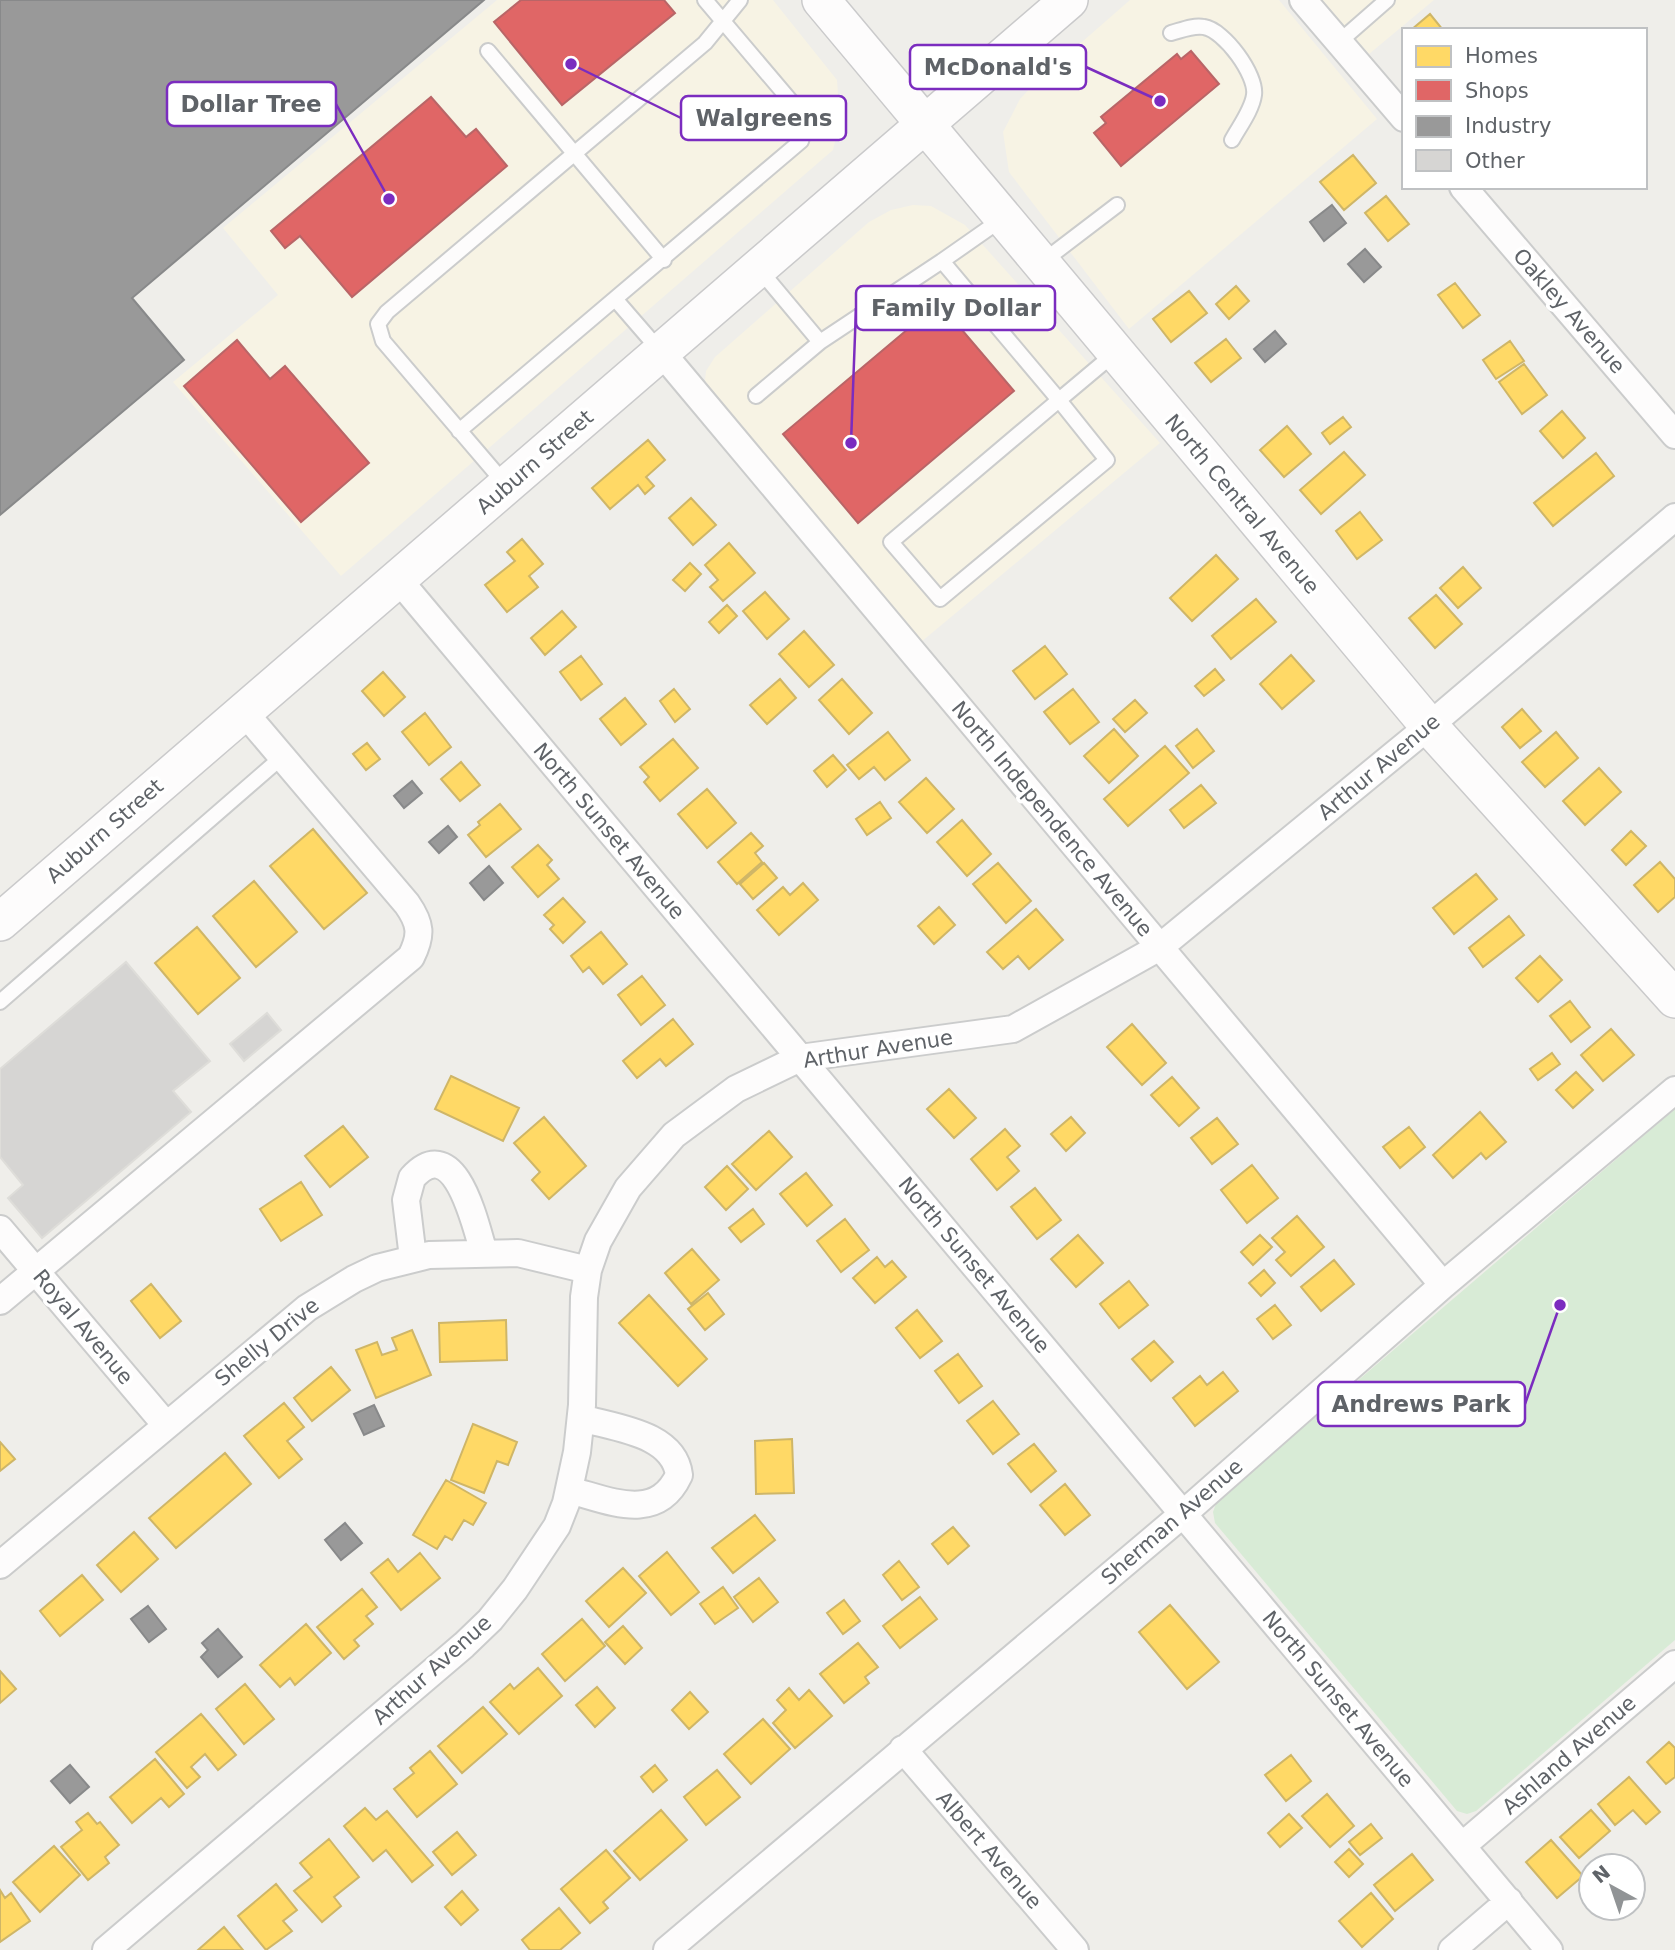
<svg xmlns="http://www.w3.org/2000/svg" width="1675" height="1950" font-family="'DejaVu Sans',sans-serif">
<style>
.commercial{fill:#f7f3e4}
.green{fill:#d8ebd6}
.homes{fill:#ffd966;stroke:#cfb667;stroke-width:2}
.shops{fill:#e06666;stroke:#b96567;stroke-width:2}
.industry{fill:#999;stroke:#88898a;stroke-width:2}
.building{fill:#d6d5d3;stroke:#deddd9;stroke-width:2}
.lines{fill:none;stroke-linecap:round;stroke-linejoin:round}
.lane-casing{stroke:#cbcccc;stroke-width:18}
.street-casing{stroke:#cbcccc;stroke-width:30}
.secondary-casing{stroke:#cacacb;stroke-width:40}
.lane{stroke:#fdfcfc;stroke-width:14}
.street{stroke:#fdfcfc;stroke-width:26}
.secondary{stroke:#fdfcfc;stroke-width:37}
.labels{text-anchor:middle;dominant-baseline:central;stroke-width:7;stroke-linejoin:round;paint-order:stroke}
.street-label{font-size:21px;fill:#5f6368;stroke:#fff}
.leader{fill:none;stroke:#7b2cbf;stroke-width:2.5}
.callout-dot{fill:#7b2cbf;stroke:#fff;stroke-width:2.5}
.callout{fill:#fff;stroke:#7b2cbf;stroke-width:2.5}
.callout-label{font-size:23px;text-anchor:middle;font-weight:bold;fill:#5f6368}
</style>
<rect width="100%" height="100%" fill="#efeeea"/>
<path class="commercial" d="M497,0h276l64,80 3,40 -7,30 -492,426 -168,-194 105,-87 -55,-67z
M1130,0h149l98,119 -248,210 -120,-157 -6,-40 17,-33 15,-16z
M1322,0h112l-65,54z
M913,205l18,1 34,19 195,218 -239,199 -212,-251 -4,-11 1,-9 9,-14 154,-135 22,-12z"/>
<path class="green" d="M1675,1109v531l-199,171 -9,3 -10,-3 -242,-288 -2,-11 4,-11z"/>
<path class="homes" d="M1430,14l13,16h-32z
M1353,155l23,28 -32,27 -24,-28z
M1386,196l23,28 -21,17 -23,-28z
M1455,283l25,32 -17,13 -25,-33z
M1236,286l13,15 -20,18 -13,-15z
M1189,291l18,22 -36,29 -18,-23z
M1226,339l15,19 -30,24 -16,-19z
M1510,341l14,20 -28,18 -13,-19z
M1524,364l23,31 -25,19 -23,-32z
M1562,411l23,27 -22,20 -23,-27z
M1343,417l8,10 -21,17 -8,-11z
M1287,426l24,28 -27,23 -24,-27z
M648,440l17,20 -19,17 8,9 -9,8 -7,-9 -28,24 -18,-21z
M1344,452l21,23 -44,39 -21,-24z
M1596,453l18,23 -61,50 -19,-23z
M691,498l25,27 -23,20 -24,-27z
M1360,512l22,28 -25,19 -21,-28z
M522,539l21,25 -14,12 9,11 -31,25 -22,-27 30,-24 -8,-9z
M729,543l26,30 -32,28 -13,-14 8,-7 -13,-15z
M1216,555l22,24 -46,42 -22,-23z
M690,563l11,11 -16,17 -12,-11z
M1463,567l18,21 -23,20 -18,-20z
M765,592l24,27 -22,20 -24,-28z
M1436,595l26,29 -27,24 -26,-30z
M1256,599l20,23 -45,37 -19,-23z
M727,605l10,11 -18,17 -10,-11z
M562,611l14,16 -31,28 -14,-17z
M804,631l30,34 -25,22 -30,-33z
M1045,646l22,28 -32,25 -22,-28z
M1291,655l23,26 -32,28 -22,-25z
M581,656l21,28 -21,16 -21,-28z
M1215,669l9,11 -20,16 -9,-10z
M383,672l22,25 -21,19 -22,-25z
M780,679l16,19 -29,26 -17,-19z
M842,679l30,34 -23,21 -30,-34z
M674,689l16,20 -15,13 -15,-21z
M1073,689l26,33 -29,22 -26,-32z
M625,698l21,26 -25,21 -21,-26z
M1135,700l12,13 -22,19 -12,-13z
M1522,709l19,22 -21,17 -18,-21z
M425,713l26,34 -22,18 -27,-33z
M1114,729l24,27 -29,27 -25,-27z
M1197,729l17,22 -21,17 -17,-22z
M888,732l22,28 -25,20 -11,-13 -15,12 -12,-14z
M1556,732l22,26 -33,29 -23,-25z
M673,739l25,29 -38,33 -16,-19 5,-5 -9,-10z
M367,743l13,16 -14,11 -13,-16z
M1165,746l24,27 -61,53 -24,-27z
M833,755l13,15 -19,17 -13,-16z
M461,762l19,23 -20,16 -19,-22z
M1599,768l22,24 -36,33 -22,-24z
M926,778l28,31 -27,24 -28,-31z
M1201,785l15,18 -32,25 -14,-18z
M707,789l29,34 -29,25 -29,-34z
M880,802l11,16 -24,17 -11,-16z
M500,804l21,25 -35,28 -18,-22 12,-10 -2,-3z
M962,820l29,34 -24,22 -30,-34z
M313,829l54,64 -43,36 -54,-63z
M1631,831l15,15 -20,19 -14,-15z
M751,833l12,13 -8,7 7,9 -25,22 -19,-22z
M538,845l14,15 -5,5 12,14 -21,18 -26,-30z
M1660,862l15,17v18l-17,15 -24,-27z
M764,863l13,15 -24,21 -13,-15z
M998,863l33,38 -25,22 -33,-39z
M1476,874l21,25 -43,35 -21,-26z
M254,881l43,51 -41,35 -43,-51z
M803,883l15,17 -39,35 -22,-25 26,-23 7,8z
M563,898l22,24 -22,21 -13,-14 4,-4 -10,-10z
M939,907l16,18 -21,19 -16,-18z
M1036,909l27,31 -34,29 -11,-13 -15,13 -16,-17z
M1509,916l15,19 -41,32 -14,-19z
M197,927l43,51 -42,36 -43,-51z
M601,932l26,32 -24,20 -14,-17 -6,5 -12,-16z
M1540,956l22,24 -24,22 -22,-24z
M642,976l23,29 -24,20 -23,-30z
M1570,1001l20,26 -19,15 -21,-26z
M673,1019l20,25 -27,22 -6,-7 -23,19 -14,-17z
M1132,1024l34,39 -24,22 -35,-38z
M1611,1029l23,26 -31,26 -22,-26z
M1552,1053l8,11 -22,16 -8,-11z
M1576,1072l17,18 -20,18 -17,-18z
M451,1076l68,32 -16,33 -68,-32z
M1172,1077l27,31 -20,18 -28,-31z
M949,1089l27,29 -22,20 -27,-29z
M1480,1112l26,30 -20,17 -5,-6 -28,25 -20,-23z
M544,1117l42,49 -37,33 -17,-19 8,-8 -26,-29z
M1071,1117l14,16 -19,18 -15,-17z
M1217,1118l21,26 -26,20 -21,-26z
M343,1126l25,31 -38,30 -25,-31z
M1409,1127l16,20 -25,21 -17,-21z
M1005,1129l15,17 -13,11 12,14 -22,19 -26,-31z
M769,1131l23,26 -36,33 -24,-26z
M1252,1165l26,33 -31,25 -26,-33z
M727,1166l21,23 -22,21 -21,-23z
M806,1173l26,32 -25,21 -27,-32z
M301,1182l21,33 -41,26 -21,-32z
M1035,1188l26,32 -24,19 -26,-32z
M753,1209l11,15 -23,18 -12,-14z
M1297,1216l27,31 -33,29 -15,-16 9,-8 -13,-14z
M845,1219l24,31 -28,22 -24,-31z
M1078,1235l25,28 -27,24 -25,-28z
M1260,1235l12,12 -19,18 -12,-13z
M692,1249l27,31 -28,24 -26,-31z
M877,1257l8,10 7,-6 14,16 -31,26 -22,-25z
M1334,1260l20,24 -33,27 -20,-24z
M1264,1270l11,13 -14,13 -12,-13z
M1129,1281l19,24 -29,23 -19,-24z
M151,1284l30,37 -21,17 -29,-37z
M708,1293l16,21 -19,16 -17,-21z
M649,1295l58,64 -29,27 -59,-63z
M1275,1305l16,20 -18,14 -16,-20z
M917,1310l25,31 -22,17 -24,-30z
M506,1320l1,40 -67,2 -1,-39z
M412,1330l19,45 -55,23 -20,-48 21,-8 5,13 15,-5 -5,-12z
M1154,1341l19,21 -22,19 -19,-22z
M958,1354l24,32 -23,17 -24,-32z
M331,1367l19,23 -38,31 -18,-23z
M1223,1372l15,19 -43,35 -22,-28 27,-22 7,9z
M993,1401l26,33 -26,20 -26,-33z
M284,1403l20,24 -17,14 15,18 -23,19 -35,-42z
M473,1424l44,18 -9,23 -11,-4 -13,32 -33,-13z
M792,1439l2,54 -38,1 -1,-53z
M0,1442l15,17 -15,12z
M1034,1444l22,27 -25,21 -23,-28z
M225,1453l26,31 -75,64 -27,-30z
M446,1480l40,23 -13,22 -9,-5 -12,20 -7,-4 -8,13 -24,-14z
M1065,1484l25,31 -25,20 -25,-30z
M755,1515l20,25 -42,33 -21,-25z
M953,1527l16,19 -21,18 -16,-20z
M134,1532l24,27 -37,33 -24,-27z
M667,1552l32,40 -28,23 -32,-39z
M420,1553l20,25 -39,32 -30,-37 17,-14 10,13z
M899,1561l20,26 -17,13 -19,-25z
M623,1568l23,25 -37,34 -23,-26z
M82,1575l21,25 -43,36 -20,-25z
M759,1578l19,24 -25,20 -19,-25z
M723,1587l15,21 -23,16 -15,-20z
M362,1589l15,18 -11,9 7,8 -19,16 5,6 -15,13 -27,-32z
M920,1597l17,22 -37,29 -17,-22z
M844,1600l16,21 -17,13 -16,-21z
M1170,1605l49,57 -32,27 -48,-57z
M582,1619l23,27 -40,35 -23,-27z
M306,1624l25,29 -36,32 -5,-7 -10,9 -20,-22z
M623,1626l19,22 -17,16 -20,-22z
M858,1643l20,24 -13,10 4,6 -25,20 -24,-29z
M538,1668l24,28 -43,38 -29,-32 20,-18 4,5z
M0,1671l16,18 -16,14z
M245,1684l29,35 -30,25 -28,-35z
M597,1687l18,21 -20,19 -19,-22z
M789,1688l10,12 10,-10 23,26 -37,32 -22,-25 13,-13 -9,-10z
M690,1692l18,20 -19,17 -17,-19z
M483,1707l24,27 -45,39 -24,-27z
M201,1714l35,41 -18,15 -13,-16 -14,13 9,10 -13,11 -31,-36z
M763,1719l27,30 -39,35 -27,-30z
M1669,1742l6,6v29l-9,7 -19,-22z
M430,1751l27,33 -40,33 -23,-28 20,-16 -4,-5z
M1291,1755l20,26 -25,20 -21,-26z
M155,1759l29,35 -15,13 -8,-9 -29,25 -22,-26z
M655,1765l12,15 -14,12 -12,-15z
M717,1770l23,27 -34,28 -22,-28z
M1629,1777l31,35 -14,12 -13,-14 -18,15 -17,-21z
M1327,1794l27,32 -24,21 -28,-31z
M365,1808l11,12 11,-9 46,54 -21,17 -26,-32 -13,11 -29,-35z
M661,1810l26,30 -47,40 -26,-29z
M1591,1810l19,21 -31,27 -19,-21z
M88,1813l9,11 3,-2 19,23 -14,12 4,6 -21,17 -27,-33 21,-17 -6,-8z
M1289,1814l13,14 -22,19 -12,-14z
M1371,1824l11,14 -22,17 -11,-13z
M457,1832l19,23 -24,20 -19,-23z
M329,1839l30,38 -25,20 7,9 -19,16 -28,-31 18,-14 -12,-14z
M1551,1840l32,36 -26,22 -31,-36z
M54,1846l26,29 -40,37 -27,-30z
M1349,1849l14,15 -14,13 -14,-15z
M606,1850l24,28 -27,24 5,6 -18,15 -29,-34z
M1412,1854l21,26 -38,31 -21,-26z
M276,1884l21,26 -14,11 9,10 -26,19 -28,-34z
M0,1890l5,8 6,-5 19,28 -30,21z
M462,1891l16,19 -17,15 -16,-18z
M1371,1893l22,26 -31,28 -23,-26z
M559,1908l21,25 -20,17h-30l-8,-10z
M224,1927l19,23h-45z"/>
<path class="shops" d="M521,0h143l11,13 -113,92 -68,-83z
M1191,51l28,33 -98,82 -27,-33 12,-10 -5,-6 76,-63 4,5z
M431,97l35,40 10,-8 31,37 -155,131 -52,-61 -15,12 -14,-17z
M939,303l75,88 -156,132 -75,-89z
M237,340l33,39 15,-13 84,97 -68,59 -117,-136z"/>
<path class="industry" d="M0,0h484l-352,298 52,62 -184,155z
M1332,205l14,18 -22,18 -14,-19z
M1365,249l16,18 -17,15 -16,-18z
M1275,331l11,13 -21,18 -11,-13z
M412,781l10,12 -18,15 -10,-12z
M448,826l9,11 -18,16 -10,-11z
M489,866l14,17 -19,17 -14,-17z
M374,1405l10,21 -20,9 -10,-21z
M345,1523l17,20 -21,17 -16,-20z
M148,1606l18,23 -17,13 -18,-23z
M218,1629l24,28 -24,20 -17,-20 7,-7 -6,-7z
M70,1765l19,22 -19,16 -19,-22z"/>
<path class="building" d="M126,962l84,99 -37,30 18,21 -149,126 -34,-40 15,-13 -23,-28v-88z
M267,1013l14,17 -37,31 -14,-17z"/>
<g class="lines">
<defs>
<path id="lane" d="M1171,33c11,-3 22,-8 33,-6 20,3 53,48 50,68 -2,15 -15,32 -22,45
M1339,42l48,-42
M488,51l176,209
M942,261l60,-42
M1041,263l76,-58
M616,300l45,52
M820,342l122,-81 117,139 56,-47
M756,396l64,-54 -61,-73
M1059,400l48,60 -167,139 -49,-57z
M459,431l342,-290 4,-14 -5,-15 -95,-112
M506,485l-123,-144 -5,-17 9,-12 318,-269 35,-43
M0,1002l282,-245"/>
<path id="street" d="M1303,0l101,118
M1463,187l212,248
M662,353l781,932
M398,579l1151,1371
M0,1229l166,196
M413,1258l-7,-58 6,-22c44,-49 64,50 72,75
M0,1301l411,-344c11,-22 10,-33 -4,-53l-163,-192
M569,1490c40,10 87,34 110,-15 -5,-42 -64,-47 -98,-57
M0,1565l307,-257 47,-29 23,-11 52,-13 89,-2 70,17
M903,1749l172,201
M1462,1846l213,-182
M106,1950l358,-305 26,-25 25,-31 42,-63 9,-23 11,-51 5,-47 2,-108 4,-27 10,-29 30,-53 46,-53 62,-46 64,-31 213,-29 147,-82 269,-221 246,-209
M667,1950l516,-436 260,-229 232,-195
M1452,1950l57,-49"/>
<path id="secondary" d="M821,0l608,726 246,273
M0,922l1069,-922"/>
</defs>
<use href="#lane" class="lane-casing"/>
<use href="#street" class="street-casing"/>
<use href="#secondary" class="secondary-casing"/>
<use href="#lane" class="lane"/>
<use href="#street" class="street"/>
<use href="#secondary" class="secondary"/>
</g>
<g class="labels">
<g class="street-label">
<text transform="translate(1569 311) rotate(49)">Oakley Avenue</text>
<text transform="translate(535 462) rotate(-41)">Auburn Street</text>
<text transform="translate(1242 504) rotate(50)">North Central Avenue</text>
<text transform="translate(1379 767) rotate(-40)">Arthur Avenue</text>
<text transform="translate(1052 819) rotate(50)">North Independence Avenue</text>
<text transform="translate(105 831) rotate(-41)">Auburn Street</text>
<text transform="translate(609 831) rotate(50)">North Sunset Avenue</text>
<text transform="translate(878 1049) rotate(-9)">Arthur Avenue</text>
<text transform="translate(974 1265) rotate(50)">North Sunset Avenue</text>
<text transform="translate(83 1327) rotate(50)">Royal Avenue</text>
<text transform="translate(267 1342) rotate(-39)">Shelly Drive</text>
<text transform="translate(1172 1522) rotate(-41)">Sherman Avenue</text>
<text transform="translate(432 1670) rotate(-42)">Arthur Avenue</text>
<text transform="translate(1338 1699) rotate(50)">North Sunset Avenue</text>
<text transform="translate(1569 1755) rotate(-41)">Ashland Avenue</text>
<text transform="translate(989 1850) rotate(49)">Albert Avenue</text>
</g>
</g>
<path class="leader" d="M1160 101L1086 67M389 199L336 104M571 64L681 118M851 443L856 308M1560 1305L1525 1404"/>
<g class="callout-dot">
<circle cx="1160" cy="101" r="7"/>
<circle cx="389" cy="199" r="7"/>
<circle cx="571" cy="64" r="7"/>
<circle cx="851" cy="443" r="7"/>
<circle cx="1560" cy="1305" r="7"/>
</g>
<g class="callout">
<rect x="910" y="45" width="176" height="44" rx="7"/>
<rect x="167" y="82" width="169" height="44" rx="7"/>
<rect x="681" y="96" width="165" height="44" rx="7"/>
<rect x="856" y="286" width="199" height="44" rx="7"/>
<rect x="1318" y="1382" width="207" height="44" rx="7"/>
</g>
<g class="callout-label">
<text x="998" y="75">McDonald's</text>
<text x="251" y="112">Dollar Tree</text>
<text x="764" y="126">Walgreens</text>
<text x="956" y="316">Family Dollar</text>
<text x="1421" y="1412">Andrews Park</text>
</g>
<rect x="1402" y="28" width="245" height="161" fill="#ffffff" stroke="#bfc1c3" stroke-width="2"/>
<rect x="1416" y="46" width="35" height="21" fill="#ffd966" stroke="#bfc1c3" stroke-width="2"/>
<text x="1465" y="63" font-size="21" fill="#5f6368">Homes</text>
<rect x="1416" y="80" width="35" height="21" fill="#e06666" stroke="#bfc1c3" stroke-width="2"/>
<text x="1465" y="98" font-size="21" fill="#5f6368">Shops</text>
<rect x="1416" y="116" width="35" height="21" fill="#999999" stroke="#bfc1c3" stroke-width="2"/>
<text x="1465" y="133" font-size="21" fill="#5f6368">Industry</text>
<rect x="1416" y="150" width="35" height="21" fill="#d6d5d3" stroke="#bfc1c3" stroke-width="2"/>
<text x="1465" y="168" font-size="21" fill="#5f6368">Other</text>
<g transform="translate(1612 1887) rotate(320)"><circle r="33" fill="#ffffff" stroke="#bfc1c3" stroke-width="2"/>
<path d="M0-5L12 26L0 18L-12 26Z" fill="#919496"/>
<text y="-10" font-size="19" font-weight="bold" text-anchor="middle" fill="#5f6368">N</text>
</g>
</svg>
